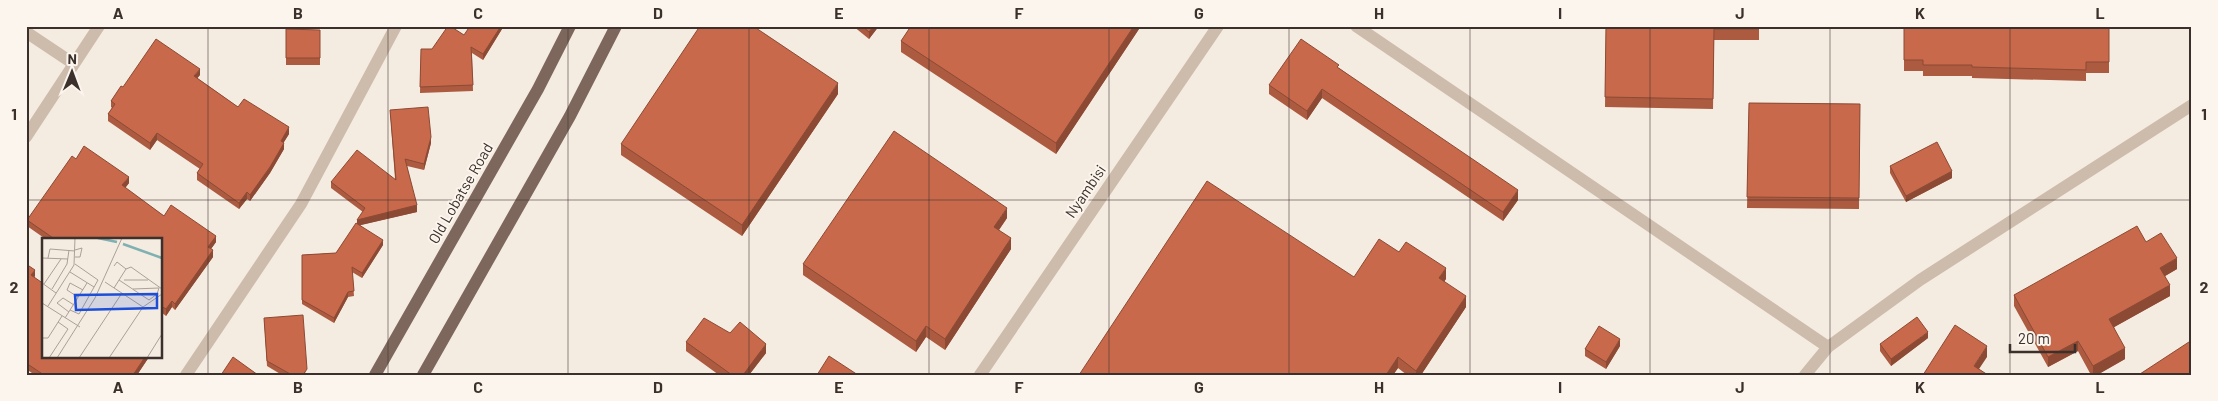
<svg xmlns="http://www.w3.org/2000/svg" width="2218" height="401" font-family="Barlow,sans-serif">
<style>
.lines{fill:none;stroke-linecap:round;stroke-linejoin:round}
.street{stroke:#cdbbac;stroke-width:12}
.primary{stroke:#7d675c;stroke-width:12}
.wall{fill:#ac5a40}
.shaded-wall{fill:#8c4a34}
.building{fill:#c8694b;stroke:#8c4a34}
.grid{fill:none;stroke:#3b302b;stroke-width:1;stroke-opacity:0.55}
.labels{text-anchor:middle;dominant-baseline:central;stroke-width:4;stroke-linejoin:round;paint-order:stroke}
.street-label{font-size:15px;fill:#3b302b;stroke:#fbf5ee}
.inset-river{fill:none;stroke:#7fb0b2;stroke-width:2.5}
.inset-road{fill:none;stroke:#aaa098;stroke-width:1}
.view{fill:#1d4ed8;fill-opacity:0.15;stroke:#1d4ed8;stroke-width:2.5}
.inset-edge{fill:none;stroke:#3b302b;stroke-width:2.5}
.neatline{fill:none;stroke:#3b302b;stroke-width:2}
.grid-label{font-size:16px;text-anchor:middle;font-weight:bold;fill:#3b302b}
</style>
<rect width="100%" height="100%" fill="#f4ebe1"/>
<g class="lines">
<path class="street" d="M1356,26l472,321
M26,32l48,32
M26,137l73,-111
M186,375l115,-171 95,-178
M980,375l238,-349
M1805,375l23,-28 92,-67 272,-175"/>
<path class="primary" d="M375,375l163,-286 32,-63
M423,375l147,-259 46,-90"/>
</g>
<path class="wall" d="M502,26v3l-19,31 -11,-7 1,38 -53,2 1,-44h11l32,-14z
M853,26h26l-10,13z
M1141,26l-85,128 -155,-102v-11z
M1606,26h153v14h-45l-1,69 -108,-2z
M1904,26h205v47h-23v8l-114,-3v-2h-49v-5h-19z
M286,29l34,1v35h-34z
M1339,68l179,132 -15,21 -181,-123 -15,22 -38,-26v-9z
M200,75l-3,3 41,29 51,27 -6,9 1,6 -14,24 -20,28 -3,-2 -8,10 -42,-29v-7l3,-4 -43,-29 -7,10 -42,-29v-7l4,-6 -1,-1v-6l12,-14z
M838,94l-96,142 -121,-81v-11z
M1749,103l111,1 -1,105 -112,-1z
M390,110l41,33 -7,27 -17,-4 10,46 -57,13 23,20 -21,33 -10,-6 2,24 -6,1 -14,26 -32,-19v-49l34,-2 21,-29 6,-12 -32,-24v-6l64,-3z
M76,159l53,24 -4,5 39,28 52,26 -5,7 2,8 -38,53 -3,-3 -6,9 -5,-4v-72h-114l-20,-14v-6z
M1890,166l62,12 -46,24 -16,-29z
M1007,218l-8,12 12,19 -66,101 -19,-13 -10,15 -113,-77v-11z
M2146,242l31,27 -12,7 5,20 -56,31 11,32 -28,16h-6l-13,-24 -30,16 -34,-61v-11z
M1399,252l47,27 -2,2 22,26 -45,68h-14l-9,-7 -5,7h-314l275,-98z
M26,264l9,12 -1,1 10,80h105l-12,18h-102l-9,-6z
M264,318l43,57h-25l-15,-9z
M1928,338l-37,28 -11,-15v-7z
M686,342l80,11 -17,22h-30l-33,-24z
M1620,346l-14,23 -21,-13v-7z"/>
<path class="shaded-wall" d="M501,26h1v3l-19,31v-6z
M874,26h5l-10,13v-7z
M1134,26h7l-85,128v-11z
M200,69v6l-6,7v-6z
M838,83v11l-96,142v-11z
M1322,89v9l-15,22v-9z
M289,127v7l-8,13v-6z
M157,133v7l-7,10v-7z
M431,137v6l-7,27v-6z
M284,143v6l-14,24 -20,28v-6z
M1952,171v7l-46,24v-6z
M129,177v6l-7,9v-7z
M1518,190v10l-15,21v-9z
M247,192v7l-8,10v-6z
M417,205v7l-60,14v-6z
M1007,208v10l-13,19v-10z
M216,236v6l-8,11v-6z
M1011,238v11l-66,101v-11z
M383,240v5l-21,33v-5z
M213,250v7l-38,53v-6z
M2177,258v11l-17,10v-11z
M1446,268v11l-7,10v-11z
M35,270v6l-4,6v-7z
M2170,285v11l-61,34v-11z
M348,292v5l-14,26v-5z
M1466,296v11l-45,68h-5v-4z
M172,301v6l-6,9v-7z
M926,326v11l-10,15v-11z
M1928,332v6l-37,28v-7z
M1620,339v7l-14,23v-7z
M2078,341v10l-30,16v-10z
M766,344v9l-17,22h-6z
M1987,346v11l-12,18 -1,-9z
M2125,348v11l-28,16h-4v-9z
M145,357h4l-12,18h-4z
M1398,357v11l-5,7h-7z"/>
<path class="building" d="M448,26h2l14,9 6,-9h31l-18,28 -12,-7 2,38 -53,2 1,-38h11z
M700,26h53l85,57 -96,142 -121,-81z
M862,26h12l-5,6z
M911,26h223l-78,117 -155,-102z
M1606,26h153v3h-45l-1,70 -108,-2z
M1904,26h205v36h-23v8l-114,-3v-2h-49v-5h-19z
M286,29l34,1v28h-34z
M156,39l44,30 -6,7 44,31 6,-8 45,28 -8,14 3,2 -14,24 -20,28 -3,-3 -8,11 -42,-30 6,-9 -46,-31 -7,10 -42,-29 7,-10 -4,-3 10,-15 2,1z
M1301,39l38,26 -2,2 181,123 -15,22 -181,-123 -15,22 -38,-26z
M1749,103l111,1 -1,94 -112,-1z
M428,107l3,30 -7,27 -19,-5 12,46 -60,15 8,-12 -34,-26 26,-32 39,30 -6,-70z
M894,131l113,77 -13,19 17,11 -66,101 -19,-13 -10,15 -113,-77z
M1937,142l15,29 -46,25 -16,-30z
M84,146l45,31 -7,8 42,31 7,-11 45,31 -8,11 5,3 -38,54 -3,-3 -6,8 -5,-3v-66h-105l-29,-20 45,-64 4,3z
M1207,181l147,96 25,-38 20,13 7,-10 40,26 -7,10 27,18 -50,75 -18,-14 -12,18h-307z
M356,223l27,17 -21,33 -10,-6 2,24 -6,1 -14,26 -32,-18v-45l34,-2z
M2137,226l9,16 15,-9 16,25 -17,10 10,17 -61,34 16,29 -32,18 -15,-25 -30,16 -34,-62z
M26,264l9,6 -4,5 13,9v73h101l-12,18 -3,-1v1h-86l-18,-12z
M303,315l4,54 -4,6h-11l-25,-14 -3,-43z
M1917,317l11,15 -37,27 -11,-15z
M704,318l26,15 10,-11 26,22 -23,31h-11l-46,-33z
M1955,325l32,21 -13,20 14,9h-65z
M1599,326l21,13 -14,23 -21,-13z
M2192,340v32l-4,3h-47l-1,-1z
M829,356l29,19h-41z
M233,357l25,18h-37z"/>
<path class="grid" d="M208,26v349M388,26v349M568,26v349M749,26v349M929,26v349M1109,26v349M1289,26v349M1470,26v349M1650,26v349M1830,26v349M2010,26v349M26,200h2166"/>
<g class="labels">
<g class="street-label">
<text transform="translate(1085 191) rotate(-56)">Nyambisi</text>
<text transform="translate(460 193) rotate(-60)">Old Lobatse Road</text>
</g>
</g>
<g transform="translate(42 238)">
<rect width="120" height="120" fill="#f4ebe1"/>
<path class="inset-river" d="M56,0l19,4M81,6l39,14"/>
<path class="inset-road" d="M33,12l7,-2 -2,9h-5M0,20l26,1M6,20l2,-9 25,2M72,28l3,-4 9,7M28,34l24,15M77,42l30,20 8,-6 2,-6M82,42h24M63,44l38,25M0,45l14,10M2,46l17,-25M72,50l12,-19 5,-2 31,22M10,51l15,-25 2,-14M91,51l26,-1M36,59l-11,-7 3,-7 13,7M0,65l38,24M6,68l26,-41 1,-27M28,72l9,4 19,-34 -23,-16M27,74l-12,-9 6,-5 11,7M23,80l22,-35M0,100h6l14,-22M7,120l19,-29 -10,-7M15,120l38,-60 27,-60M37,120l43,-65M67,120l34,-51 19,-13M105,120l15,-24"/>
<path class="view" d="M115,56v14l-81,2 -1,-15z"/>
<rect width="120" height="120" class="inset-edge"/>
</g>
<rect width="2218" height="401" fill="none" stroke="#fbf5ee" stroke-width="55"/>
<g transform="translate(72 72) rotate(1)" stroke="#fbf5ee" stroke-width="4" paint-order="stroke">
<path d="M0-4L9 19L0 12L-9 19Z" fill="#3b302b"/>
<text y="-8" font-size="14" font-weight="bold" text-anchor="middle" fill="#3b302b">N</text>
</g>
<path d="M2010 344v8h65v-8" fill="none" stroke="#3b302b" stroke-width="2.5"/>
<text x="2018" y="344" font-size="15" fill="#3b302b" stroke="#fbf5ee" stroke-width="4" paint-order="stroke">20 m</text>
<rect x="28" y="28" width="2162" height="346" class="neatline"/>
<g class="grid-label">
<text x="118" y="19">A</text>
<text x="298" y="19">B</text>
<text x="478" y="19">C</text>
<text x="658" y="19">D</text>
<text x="839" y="19">E</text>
<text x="1019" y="19">F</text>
<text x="1199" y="19">G</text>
<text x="1379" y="19">H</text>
<text x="1560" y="19">I</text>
<text x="1740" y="19">J</text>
<text x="1920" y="19">K</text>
<text x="2100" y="19">L</text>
<text x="14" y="120">1</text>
<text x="2204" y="120">1</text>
<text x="14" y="293">2</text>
<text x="2204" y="293">2</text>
<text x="118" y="393">A</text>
<text x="298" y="393">B</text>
<text x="478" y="393">C</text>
<text x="658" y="393">D</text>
<text x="839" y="393">E</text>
<text x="1019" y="393">F</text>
<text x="1199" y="393">G</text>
<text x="1379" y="393">H</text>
<text x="1560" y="393">I</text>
<text x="1740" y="393">J</text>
<text x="1920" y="393">K</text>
<text x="2100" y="393">L</text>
</g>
</svg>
